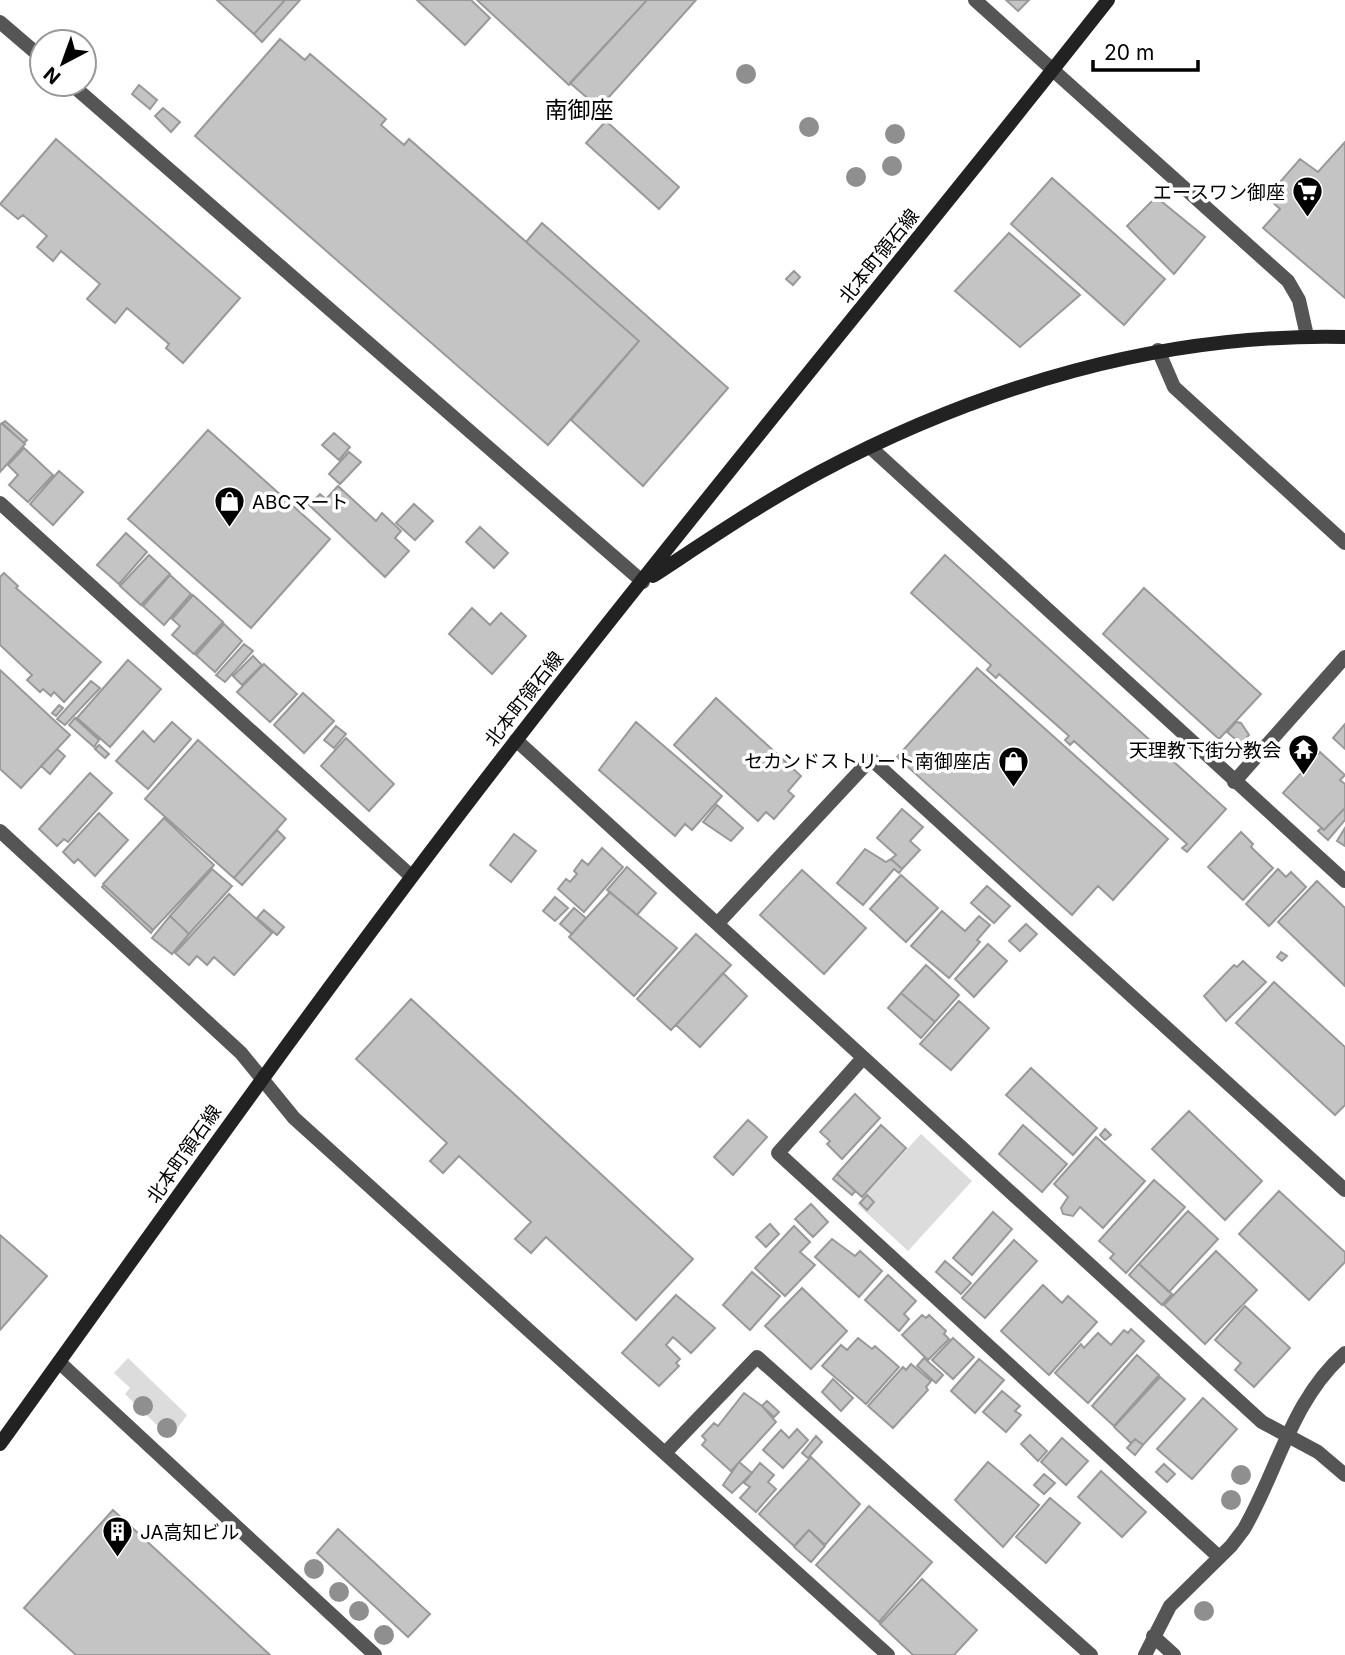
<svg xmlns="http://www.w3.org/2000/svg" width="1345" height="1655" font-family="Inter,'Noto Sans JP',sans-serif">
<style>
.green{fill:#dcdcdc}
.building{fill:#c4c4c4;stroke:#999;stroke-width:2}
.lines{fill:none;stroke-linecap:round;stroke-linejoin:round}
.lane{stroke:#555;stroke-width:14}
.street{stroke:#555;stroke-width:14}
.secondary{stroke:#222;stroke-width:14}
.tree{fill:#8f8f8f}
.labels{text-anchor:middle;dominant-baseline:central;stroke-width:7;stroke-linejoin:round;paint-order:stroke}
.poi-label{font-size:19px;fill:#000;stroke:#fff;text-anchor:end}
.street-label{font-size:19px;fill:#000;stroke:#fff}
.quarter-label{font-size:23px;fill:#000;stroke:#fff}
</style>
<rect width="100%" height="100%" fill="#fff"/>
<path class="green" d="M921,1134l51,47 -64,70 -51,-47z
M128,1358l59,57 -17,23 -45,-44 5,-6 -16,-15z"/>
<path class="building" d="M217,0h68l-31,34z
M285,0h15l-38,42 -8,-8z
M417,0h54l19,18 -25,27z
M477,0h170l-78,85z
M647,0h49l-97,108 -29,-25z
M1006,0h23l-11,11z
M280,39l25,21 5,-6 76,65 -5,6 23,20 5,-6 230,202 -91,104 -353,-309z
M139,85l18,15 -7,9 -18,-15z
M163,108l17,14 -9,10 -16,-16z
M606,121l73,66 -20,22 -73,-66z
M56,139l184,159 -57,65 -17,-15 3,-4 -42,-36 -12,15 -28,-24 13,-15 -39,-33 -8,10 -16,-14 10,-11 -24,-21 -5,4 -18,-15z
M1345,142v156l-82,-70 17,-19 -13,-12 33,-38 18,13z
M1052,178l113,101 -41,46 -113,-101z
M1156,197l49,40 -31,37 -47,-48z
M542,223l186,165 -85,98 -72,-66 68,-79 -113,-99z
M1009,233l71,62 -60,52 -65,-56z
M794,271l6,6 -7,8 -7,-6z
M5,421l22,19 -3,3 -22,-19z
M2,423l23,21 -25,28v-47z
M208,430l122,109 -79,89 -123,-109z
M334,433l16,14 -11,13 -17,-15z
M24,448l29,27 -25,27 -19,-17 9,-10 -10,-10z
M349,452l12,10 -21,22 -11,-10z
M59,471l24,21 -30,33 -23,-21z
M338,486l38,35 6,-8 19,18 -6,7 14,13 -24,26 -76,-72 11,-11 6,5z
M414,504l19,17 -18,19 -19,-17z
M480,527l28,26 -14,15 -28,-26z
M126,533l21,19 -28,32 -22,-19z
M149,555l21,19 -29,31 -21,-19z
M945,555l281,254 -39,43 -5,-4 5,-4 -113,-103 -4,4 -5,-5 4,-4 -70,-62 -3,4 -9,-8 4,-5 -80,-72z
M4,573l14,13 -2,2 85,74 -37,40 -10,-10 -3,4 -8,-7 -3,3 -13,-12 5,-5 -32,-30v-68z
M170,575l21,19 -27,31 -21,-19z
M1144,588l117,106 -42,45 -116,-105z
M193,595l30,27 -29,32 -22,-19 8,-9 -8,-7z
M472,608l18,17 11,-12 25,23 -34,38 -43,-40z
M224,624l18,17 -27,31 -19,-17z
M244,644l9,7 -28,31 -9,-7z
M253,656l9,9 -20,20 -9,-9z
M128,660l33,29 -51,58 -33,-29z
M264,664l33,30 -27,28 -33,-30z
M977,668l191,171 -55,61 -15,-14 -26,29 -175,-158z
M0,670l70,65 -49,53 -21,-19z
M91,681l9,7 -35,37 -8,-6z
M303,693l31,28 -30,32 -30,-28z
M716,698l85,78 -13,15 6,5 -20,23 -8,-7 -8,9 -84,-76z
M59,705l4,3 -7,8 -4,-3z
M75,718l24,22 -5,7 -25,-22z
M172,722l19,17 -43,50 -32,-28 27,-30 11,11z
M636,722l86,74 -30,34 -7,-6 -10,12 -76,-66z
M1236,722l5,1 8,12 -8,9 -14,-12z
M1345,724v25l-12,-11z
M336,726l10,8 -12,14 -10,-8z
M346,738l48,46 -25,27 -48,-45z
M198,740l88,79 -52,59 -89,-79z
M99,745l10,9 -4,4 -10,-9z
M57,749l8,7 -15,18 -9,-8z
M1320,752l25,23 -5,5 5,4v24l-21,22 -41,-37z
M90,773l22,20 -44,49 -4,-3 -7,7 -18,-17z
M717,805l26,23 -12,13 -28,-19z
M1345,808v12l-17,20 -10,-9 3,-3 3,2z
M902,809l21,18 -13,14 10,9 -18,19 -11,-10 5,-4 -19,-17z
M99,813l29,27 -33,36 -17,-17 -4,4 -11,-11z
M164,818l50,47 -61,65 -50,-46z
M1345,828v18l-8,-5z
M277,830l8,8 -43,47 -8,-7z
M1241,832l12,12 -2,3 22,21 -30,32 -35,-33z
M514,834l22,17 -25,31 -21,-17z
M602,848l21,19 -39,45 -26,-23 8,-10 4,3 7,-8 -3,-3 8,-11 6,5z
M865,849l21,13 5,-3 11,10 -3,4 -5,-4 -31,36 -26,-22z
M627,867l29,26 -19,22 -30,-25z
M212,869l20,17 -43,48 -19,-18z
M1278,869l8,8 5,-5 15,15 -37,39 -23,-22z
M802,870l64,58 -42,46 -64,-59z
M901,875l37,33 -32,34 -36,-33z
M1317,881l28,27v78l-67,-64z
M104,885l49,45 -2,3 -49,-46z
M987,886l23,20 -16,17 -23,-20z
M610,892l67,56 -43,48 -65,-59z
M229,894l43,39 -38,42 -20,-18 -7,8 -10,-9 -8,9 -14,-12z
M555,897l13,11 -13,13 -12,-10z
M574,908l12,10 -14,16 -12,-10z
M264,910l20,17 -7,8 -20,-17z
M942,911l23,20 14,-15 11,9 -13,15 3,2 -31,36 -38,-32z
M170,916l19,18 -17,20 -20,-16z
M1026,924l11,10 -17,17 -11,-10z
M696,934l35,31 -60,65 -34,-31z
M988,944l19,17 -33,36 -19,-18z
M1281,952l6,4 -5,5 -5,-4z
M1243,961l23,21 -40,39 -22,-25 30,-31 3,2z
M926,965l33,30 -24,27 -34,-29z
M723,973l24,23 -47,51 -24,-22z
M1274,982l71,65v58l-10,10 -99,-92z
M901,993l34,29 -14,16 -33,-30z
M411,999l282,260 -57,61 -90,-83 -15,16 -16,-14 16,-17 -72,-66 -16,17 -13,-12 17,-18 -91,-84z
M959,1001l30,27 -38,42 -31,-26z
M1031,1068l66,60 -24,27 -67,-60z
M855,1094l25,24 -38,41 -15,-15 3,-3 -10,-9z
M1189,1111l73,70 -37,39 -73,-71z
M748,1120l19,17 -34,38 -19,-18z
M881,1125l25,23 -44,49 -25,-23z
M1023,1125l44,39 -25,28 -43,-38z
M1105,1129l6,6 -6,5 -5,-5z
M1096,1137l49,44 -42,47 -23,-21 -7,9 -10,-2 -2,-6 7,-11 -14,-13z
M837,1174l18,17 -3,4 -19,-16z
M1154,1180l31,27 -59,66 -16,-15 4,-4 -15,-13z
M1279,1191l66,61v10l-36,38 -70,-66z
M867,1195l7,7 -7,8 -7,-7z
M811,1204l17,18 -15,15 -18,-18z
M1188,1211l30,28 -49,53 -30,-28z
M993,1212l19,17 -40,46 -19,-17z
M770,1224l9,10 -13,13 -10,-10z
M794,1226l16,16 -10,10 15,13 -30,31 -30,-28z
M0,1235l47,41 -47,54z
M832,1239l23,17 5,-5 22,20 -23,26 -44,-40z
M1014,1240l23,21 -52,57 -23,-20z
M1216,1251l41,39 -52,54 -41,-39z
M945,1261l26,22 -10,11 -25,-22z
M1139,1264l33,30 -10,11 -33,-30z
M752,1272l28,24 -30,34 -27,-25z
M888,1275l28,26 -12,13 5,5 -10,12 -34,-31z
M1043,1285l19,18 6,-7 29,26 -48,53 -48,-44z
M802,1288l45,43 -36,38 -46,-43z
M676,1295l39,33 -24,25 -18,-16 -7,8 14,14 -4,4 3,3 -20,20 -37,-33z
M1245,1306l45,42 -36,39 -19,-17 6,-7 -26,-23z
M922,1315l4,3 3,-3 17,16 -2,3 5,5 -21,21 -26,-25z
M1131,1329l13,12 -56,62 -33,-30 26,-29 3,4 14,-15 13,12 13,-15 4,3z
M858,1338l14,11 3,-3 24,21 -33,37 -44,-38 19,-21 6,5z
M953,1338l21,19 -21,22 -21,-19z
M1137,1355l22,20 -45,51 -22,-20z
M924,1358l19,17 -7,8 -19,-17z
M979,1359l25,21 -29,33 -24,-22z
M911,1364l20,17 -5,6 2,3 -35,38 -25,-22 35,-39 3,3z
M1160,1377l25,22 -42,46 -8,-6 -4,4 -17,-16z
M833,1379l20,19 -12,13 -19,-19z
M1002,1391l18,15 -5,5 6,4 -15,17 -23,-20z
M744,1393l18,13 14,16 -45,49 -29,-26 4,-5 -4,-4 12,-13 4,3z
M1203,1398l34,31 -45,50 -35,-30z
M767,1401l12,11 -5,5 -12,-11z
M797,1429l11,11 -25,28 -20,-18 18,-20 8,8z
M1030,1435l17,16 -9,10 -17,-17z
M816,1436l6,6 -14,16 -6,-5z
M1062,1438l26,23 -22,24 -25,-23z
M1135,1439l8,6 -8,10 -8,-7z
M811,1457l49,47 -35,41 -16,-15 -15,16 -35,-32z
M739,1462l13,11 -20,20 -9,-8z
M988,1462l51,43 -36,42 -48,-47z
M760,1463l14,12 -6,7 8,7 -20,23 -16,-14 10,-11 -6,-4z
M1164,1464l11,10 -8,8 -11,-10z
M1101,1471l45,41 -24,25 -44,-40z
M1044,1474l11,9 -11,11 -10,-9z
M1050,1498l30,25 -34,40 -30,-26z
M869,1506l63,56 -53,60 -63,-57z
M113,1510l157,145h-194l-52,-47z
M338,1529l92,85 -22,23 -91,-84z
M809,1530l16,16 -14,16 -17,-15z
M922,1579l55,51 -23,25h-41l-33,-31z"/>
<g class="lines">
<path class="lane" d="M59,1362l316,293"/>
<path class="street" d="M975,0l313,281 11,19 8,36
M0,22l42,36
M71,84l572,498
M1158,350l16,37 171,156
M870,447l475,434
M0,503l411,373
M516,740l746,682 56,30 27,23
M1234,782l111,-125
M0,831l241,222 53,65 594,537
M718,923l153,-164 474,431
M863,1058l-85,95 441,404
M665,1453l92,-96 334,298
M1153,1636l21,19
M1145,1655l25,-49 61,-60 13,-17c34,-59 48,-130 101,-176"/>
<path class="secondary" d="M653,576c55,-36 109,-73 167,-104 162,-86 341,-139 525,-135
M0,1444c169,-235 336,-472 514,-701 194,-251 398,-494 594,-743"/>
</g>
<g class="tree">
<circle cx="746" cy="74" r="10"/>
<circle cx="809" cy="127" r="10"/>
<circle cx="895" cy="134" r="10"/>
<circle cx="892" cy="166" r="10"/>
<circle cx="856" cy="177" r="10"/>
<circle cx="143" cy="1406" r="10"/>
<circle cx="167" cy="1428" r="10"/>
<circle cx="1241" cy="1475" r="10"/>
<circle cx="1231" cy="1500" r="10"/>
<circle cx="314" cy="1569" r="10"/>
<circle cx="339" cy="1592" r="10"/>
<circle cx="359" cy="1611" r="10"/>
<circle cx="1204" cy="1611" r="10"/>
<circle cx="384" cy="1635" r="10"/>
</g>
<defs>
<symbol id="supermarket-pin" viewBox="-11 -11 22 30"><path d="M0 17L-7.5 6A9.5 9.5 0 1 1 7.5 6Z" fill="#000" stroke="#fff"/><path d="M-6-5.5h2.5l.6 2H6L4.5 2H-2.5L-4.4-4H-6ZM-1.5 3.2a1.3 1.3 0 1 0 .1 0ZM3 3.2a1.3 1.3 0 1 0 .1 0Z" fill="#fff"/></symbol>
<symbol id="shop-pin" viewBox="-11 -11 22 30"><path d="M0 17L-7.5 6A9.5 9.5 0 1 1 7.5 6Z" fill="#000" stroke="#fff"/><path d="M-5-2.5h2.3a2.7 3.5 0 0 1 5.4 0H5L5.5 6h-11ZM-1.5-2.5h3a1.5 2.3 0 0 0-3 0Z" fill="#fff"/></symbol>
<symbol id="temple-pin" viewBox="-11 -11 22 30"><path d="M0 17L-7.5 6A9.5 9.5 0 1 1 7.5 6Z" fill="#000" stroke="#fff"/><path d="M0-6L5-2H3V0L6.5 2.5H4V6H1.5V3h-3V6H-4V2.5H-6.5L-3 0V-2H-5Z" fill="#fff"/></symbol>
<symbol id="building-pin" viewBox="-11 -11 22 30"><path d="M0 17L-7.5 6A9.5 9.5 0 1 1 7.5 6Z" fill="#000" stroke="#fff"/><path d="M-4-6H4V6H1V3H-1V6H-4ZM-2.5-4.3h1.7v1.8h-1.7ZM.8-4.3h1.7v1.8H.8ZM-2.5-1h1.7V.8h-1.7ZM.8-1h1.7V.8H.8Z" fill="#fff"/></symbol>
</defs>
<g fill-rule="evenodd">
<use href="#supermarket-pin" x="1290" y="174" width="35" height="47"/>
<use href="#shop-pin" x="212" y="484" width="35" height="47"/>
<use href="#temple-pin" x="1286" y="732" width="35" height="47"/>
<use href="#shop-pin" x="996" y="744" width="35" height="47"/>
<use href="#building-pin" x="100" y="1514" width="35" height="47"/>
</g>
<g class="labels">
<g class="poi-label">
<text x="1285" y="192">エースワン御座</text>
<text x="252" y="502" text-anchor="start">ABCマート</text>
<text x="1281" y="750">天理教下街分教会</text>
<text x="991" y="761">セカンドストリート南御座店</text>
<text x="140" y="1532" text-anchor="start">JA高知ビル</text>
</g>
<g class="street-label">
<text transform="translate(879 256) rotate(-51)">北本町領石線</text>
<text transform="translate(524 699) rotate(-52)">北本町領石線</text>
<text transform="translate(184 1154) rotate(-55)">北本町領石線</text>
</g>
<g class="quarter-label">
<text x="579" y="110">南御座</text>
</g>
</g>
<g transform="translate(63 63) rotate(221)"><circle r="33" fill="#ffffff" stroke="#999999" stroke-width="2"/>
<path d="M0-5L12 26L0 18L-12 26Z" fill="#000000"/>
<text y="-10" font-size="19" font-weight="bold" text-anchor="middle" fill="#000000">N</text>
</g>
<path d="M1093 60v10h105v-10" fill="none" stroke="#000000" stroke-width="3.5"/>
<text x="1104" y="60" font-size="21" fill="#000000" stroke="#ffffff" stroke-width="5" paint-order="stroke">20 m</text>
</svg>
